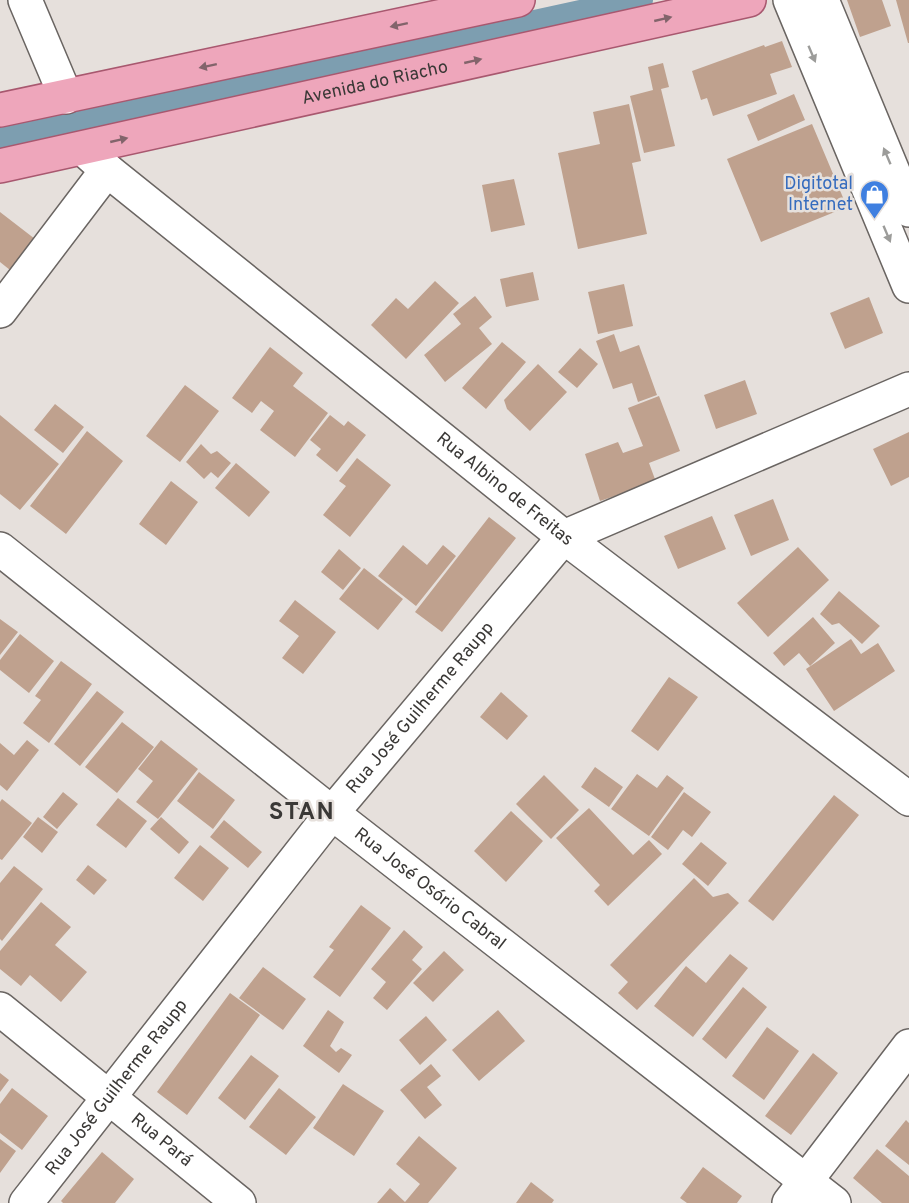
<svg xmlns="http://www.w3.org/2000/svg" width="909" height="1203" font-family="Overpass,sans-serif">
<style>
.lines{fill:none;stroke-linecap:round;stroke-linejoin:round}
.canal{stroke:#7d9eb0;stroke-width:26}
.building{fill:#bfa18e}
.minor-casing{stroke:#6a6562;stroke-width:36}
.major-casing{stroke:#a8586f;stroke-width:36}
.minor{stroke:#fff;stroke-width:33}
.major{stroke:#eea6bb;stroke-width:33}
.oneway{fill:#82646b}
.oneway2{fill:#9c9c9a}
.labels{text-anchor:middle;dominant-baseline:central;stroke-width:5;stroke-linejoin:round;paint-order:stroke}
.street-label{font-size:18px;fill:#3a3836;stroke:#e6e0dc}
.shop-label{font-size:18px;fill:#366cbe;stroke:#e6e0dc;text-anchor:end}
.district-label{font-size:24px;font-weight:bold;letter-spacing:1.5px;fill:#3a3836;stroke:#e6e0dc}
</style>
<rect width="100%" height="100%" fill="#e6e0dc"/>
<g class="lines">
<path class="canal" d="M0,140l640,-140"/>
</g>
<path class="building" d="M847,0h35l9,26 -31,11z
M896,0h13v43h-1z
M782,41l10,26 -22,7 7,20 -64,22 -6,-18 -6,2 -9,-29 72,-26 1,2z
M663,63l6,24 -8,2 14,57 -31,7 -14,-57 23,-6 -5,-23z
M794,94l11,26 -47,21 -11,-26z
M629,104l12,57 -9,2 15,71 -69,15 -20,-96 42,-9 -7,-32z
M812,124l35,83 -86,35 -34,-83z
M514,179l11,46 -34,7 -9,-47z
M0,212l35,27 -25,31 -10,-8z
M533,272l6,28 -33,7 -6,-28z
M435,281l24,22 -53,56 -35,-34 25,-27 12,11z
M624,284l9,42 -35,8 -10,-42z
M475,296l17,21 -13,11 13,16 -47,38 -21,-27 37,-31 -8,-10z
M869,297l14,36 -38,16 -15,-36z
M614,334l6,18 19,-7 18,50 -19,7 -6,-19 -19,6 -17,-48z
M502,342l24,20 -40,47 -24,-21z
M270,347l33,26 -10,13 35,27 -33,44 -35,-27 14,-19 -13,-10 -9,12 -20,-15z
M580,348l18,16 -21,24 -19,-16z
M538,364l29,28 -37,39 -23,-22 -3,-9z
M745,380l12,34 -41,15 -12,-34z
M185,385l34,26 -39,51 -34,-26z
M659,396l21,55 -31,12 7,19 -56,19 -15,-47 33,-12 5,11 20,-7 -15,-38z
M55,404l29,23 -21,26 -29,-23z
M0,415l59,49 -39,46 -20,-16z
M330,415l14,11 4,-5 18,14 -29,37 -21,-17 5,-6 -11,-9z
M87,431l36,30 -57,73 -36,-28z
M909,432v45l-18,9 -18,-37z
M201,444l10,10 6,-3 14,12 -13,15 -7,-6 -7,7 -18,-17z
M357,458l34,27 -41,52 -27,-22 23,-29 -7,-5z
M236,463l34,29 -21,25 -34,-29z
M171,481l27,21 -32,43 -27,-21z
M773,499l16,41 -38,16 -17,-41z
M712,516l14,33 -48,20 -14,-33z
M489,517l27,21 -74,94 -27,-20z
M403,545l24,20 16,-20 13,11 -40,50 -38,-30z
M798,547l31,33 -61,57 -31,-34z
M339,549l22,19 -18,22 -22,-18z
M364,568l39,31 -25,31 -39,-31z
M839,591l41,35 -18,18 -23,-21 -7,2 -12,-11z
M295,600l41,32 -33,42 -21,-16 17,-22 -20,-15z
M813,617l22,26 -25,23 -11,-13 -15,13 -11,-13z
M0,619l18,13 -18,23z
M20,634l34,27 -25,32 -29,-23v-10z
M851,639l10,15 17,-11 17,28 -61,40 -28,-42z
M61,661l31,23 -43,59 -26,-20 18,-23 -6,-4z
M669,677l29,20 -40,54 -27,-20z
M97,691l27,21 -44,54 -26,-22z
M501,692l27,24 -21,24 -27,-23z
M122,722l32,25 -37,46 -32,-26z
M27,740l12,10 -32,41 -7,-6v-42l14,12z
M161,740l37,29 -40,50 -22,-17 17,-21 -15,-12z
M595,767l28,20 -14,20 -28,-20z
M199,772l36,28 -22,29 -36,-28z
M637,774l20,14 10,-13 17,13 -35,48 -38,-27z
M544,775l35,35 -28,29 -35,-35z
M63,792l15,12 -21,25 -14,-12z
M684,792l27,20 -19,25 -9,-7 -15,20 -17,-13z
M834,795l25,20 -86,106 -25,-20z
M118,798l29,23 -21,27 -30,-23z
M2,799l30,24 -30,37 -2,-1v-57z
M589,808l44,47 16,-15 13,14 -54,52 -14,-15 6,-6 -44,-47z
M511,811l32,30 -37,41 -32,-31z
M38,817l20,15 -16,21 -19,-16z
M161,817l28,25 -10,12 -29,-25z
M224,820l38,32 -14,16 -38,-31z
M701,842l26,21 -19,23 -26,-22z
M200,845l29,23 -26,33 -29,-23z
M88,865l19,15 -13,15 -18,-15z
M14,866l29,23 -41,52 -2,-2v-56z
M694,878l19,19 15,-4 11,10 -102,107 -19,-17 10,-11 -18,-17z
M41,902l30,25 -16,18 32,27 -26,30 -31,-27 -9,11 -21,-17v-18z
M361,905l30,23 -51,69 -27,-20 21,-27 -5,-3z
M404,930l19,17 -11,13 10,9 -35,41 -14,-12 13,-16 -15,-13z
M444,951l20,19 -31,32 -20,-19z
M730,954l18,14 -55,69 -39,-31 32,-40 20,17z
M263,967l43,32 -23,31 -44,-32z
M743,987l24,20 -41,52 -24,-20z
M230,993l30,22 -73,100 -30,-23z
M328,1010l16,12 -14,24 6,6 5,-4 11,7 -13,18 -36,-27z
M498,1010l27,31 -46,40 -27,-31z
M426,1016l21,24 -27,25 -21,-25z
M767,1027l32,24 -35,49 -32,-24z
M813,1053l25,20 -47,62 -26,-19z
M251,1055l28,21 -34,44 -27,-22z
M431,1064l10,12 -14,11 15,18 -17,14 -25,-29z
M0,1073l9,7 -9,12z
M343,1084l41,27 -30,45 -41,-28z
M12,1088l36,28 -26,34 -22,-17v-29z
M279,1088l37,29 -30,38 -37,-28z
M906,1120l3,3v42l-24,-19z
M419,1136l38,32 -29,35h-51l13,-15 15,14 15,-18 -24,-20z
M0,1139l16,12 -16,22z
M877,1149l32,27v27h-27l-29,-25z
M102,1152l32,27 -19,24h-52l-2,-2z
M703,1167l39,29 -5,7h-50l-7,-5z
M531,1182l23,18 -2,3h-36z"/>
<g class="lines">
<defs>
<g id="minor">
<path d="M25,0l41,97"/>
<path d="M790,0l119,286"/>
<path d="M822,0l87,210"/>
<path id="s1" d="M107,170l457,367 345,262"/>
<path d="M0,311l107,-141 -17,-15"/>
<path id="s2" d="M0,549l332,264 502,390"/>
<path id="s3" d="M0,1009l239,194"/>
<path id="s4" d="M26,1203l306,-390 232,-276 345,-148"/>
<path d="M789,1203l120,-157"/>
</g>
<g id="major">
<path d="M0,110l518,-110"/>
<path id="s5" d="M0,166l749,-166"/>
</g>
</defs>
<use href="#minor" class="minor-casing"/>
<use href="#major" class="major-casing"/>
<use href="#minor" class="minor"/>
<use href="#major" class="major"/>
</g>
<defs><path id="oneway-solid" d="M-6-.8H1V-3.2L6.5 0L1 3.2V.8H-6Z" transform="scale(1.5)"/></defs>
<g class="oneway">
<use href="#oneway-solid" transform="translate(663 19) rotate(-13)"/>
<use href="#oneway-solid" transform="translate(399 25) rotate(168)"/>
<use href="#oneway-solid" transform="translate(473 61) rotate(-13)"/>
<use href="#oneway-solid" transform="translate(208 66) rotate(168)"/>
<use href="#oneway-solid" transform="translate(119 140) rotate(-13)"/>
</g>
<g class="oneway2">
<use href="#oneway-solid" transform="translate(812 54) rotate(67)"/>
<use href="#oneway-solid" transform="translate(887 156) rotate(-113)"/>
<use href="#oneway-solid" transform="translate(887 234) rotate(67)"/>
</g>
<defs>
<symbol id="shop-pin" viewBox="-11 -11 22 30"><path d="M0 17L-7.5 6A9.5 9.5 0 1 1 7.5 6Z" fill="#3f7fe0" stroke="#e6e0dc"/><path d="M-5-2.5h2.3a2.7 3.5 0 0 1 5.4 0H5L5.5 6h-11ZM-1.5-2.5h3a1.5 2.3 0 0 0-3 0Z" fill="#fff"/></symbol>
</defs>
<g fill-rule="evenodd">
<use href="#shop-pin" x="858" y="178" width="33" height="45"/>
</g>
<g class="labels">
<g class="street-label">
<text stroke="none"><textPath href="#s5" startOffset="384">Avenida do Riacho</textPath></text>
<text stroke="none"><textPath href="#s1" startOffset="510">Rua Albino de Freitas</textPath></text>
<text stroke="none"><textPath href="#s4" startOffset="633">Rua José Guilherme Raupp</textPath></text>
<text stroke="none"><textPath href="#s2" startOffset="548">Rua José Osório Cabral</textPath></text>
<text stroke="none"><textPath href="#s4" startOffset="147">Rua José Guilherme Raupp</textPath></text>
<text stroke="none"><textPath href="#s3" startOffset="208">Rua Pará</textPath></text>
</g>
<g class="shop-label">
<text x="853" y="184">Digitotal<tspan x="853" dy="21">Internet</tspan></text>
</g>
<g class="district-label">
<text x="302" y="813">STAN</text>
</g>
</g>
</svg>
